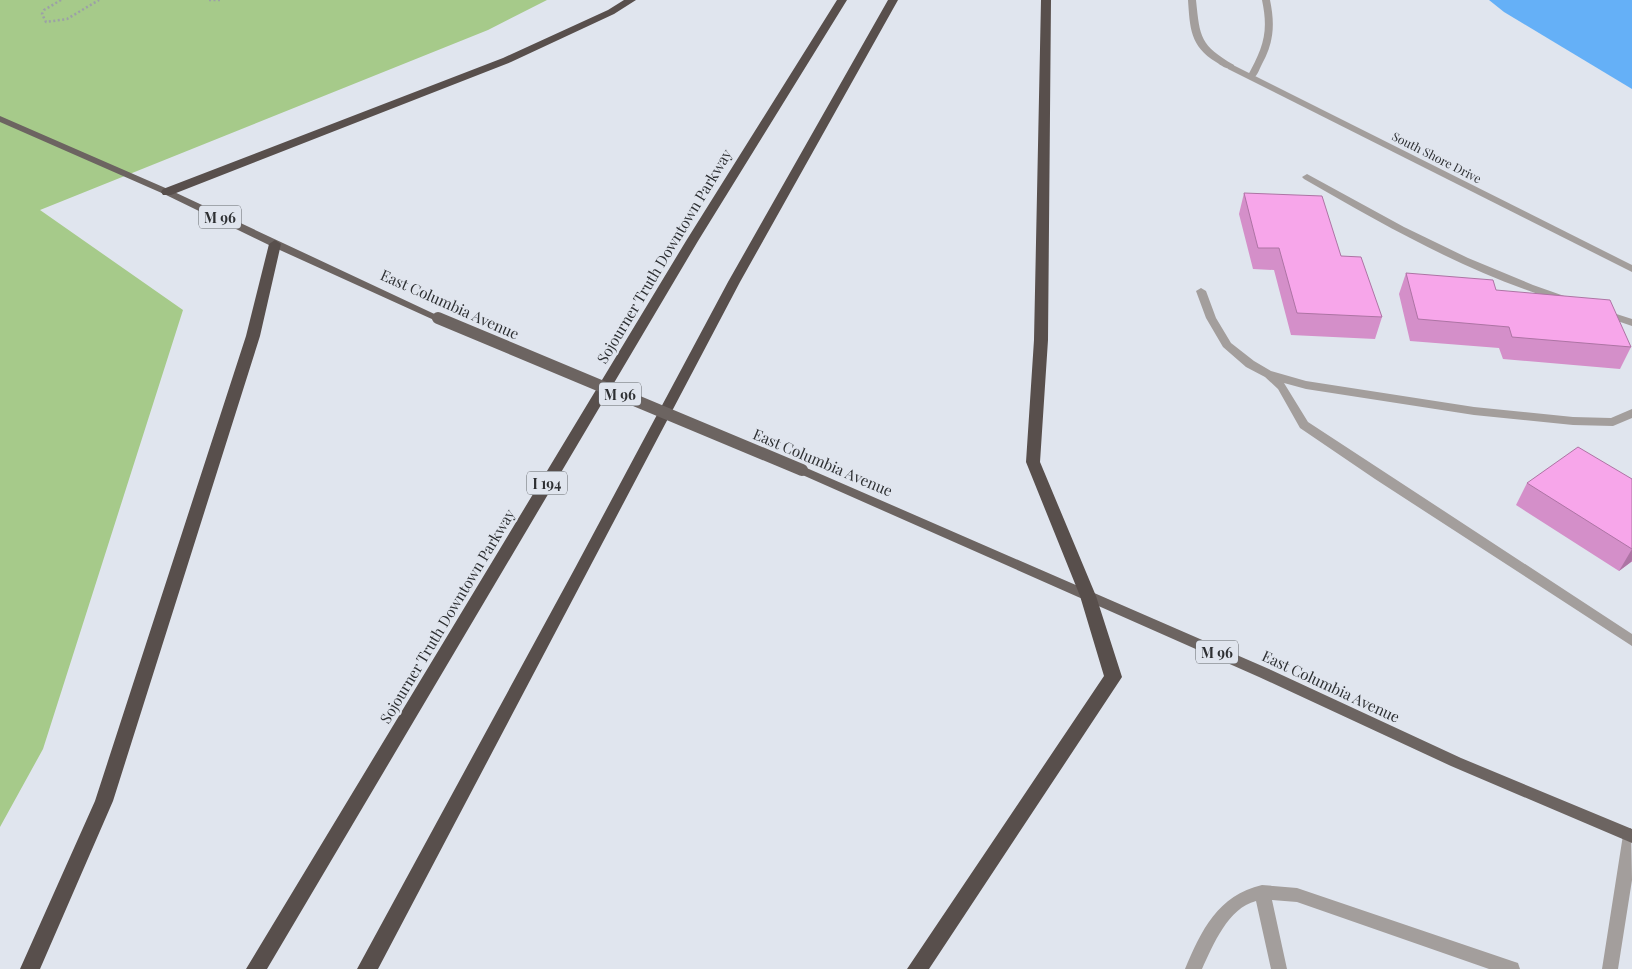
<svg xmlns="http://www.w3.org/2000/svg" width="1632" height="969" font-family="'Playfair Display',serif">
<style>
.green{fill:#a6ca8a}
.water{fill:#65b0f7}
.lines{fill:none;stroke-linecap:round;stroke-linejoin:round}
.path{stroke:#9ca0a7;stroke-width:2.5;stroke-dasharray:2 2.5;stroke-linecap:butt}
.service{fill:#a39e9c;fill-rule:evenodd}
.minor{fill:#a39e9c;fill-rule:evenodd}
.primary{fill:#6c6461;fill-rule:evenodd}
.motorway{fill:#584f4c;fill-rule:evenodd}
.primary-bridge{stroke:#6c6461;stroke-width:12}
.wall{fill:#d48fc9}
.shaded-wall{fill:#ad74a4}
.building{fill:#f7a6ea;stroke:#ad74a4}
.labels{text-anchor:middle;dominant-baseline:central;stroke-width:4.5;stroke-linejoin:round;paint-order:stroke}
.far-street-label{font-size:12px;fill:#2d2f32;stroke:#e0e5ee}
.shield{fill:#e0e5ee;stroke:#63666a;stroke-width:1}
.shield-label{font-size:14px;font-weight:bold;fill:#2d2f32}
.street-label{font-size:15px;fill:#2d2f32;stroke:#e0e5ee}
</style>
<rect width="100%" height="100%" fill="#e0e5ee"/>
<path class="green" d="M0,0h547l-59,30 -448,180 143,100 -140,439 -43,78z"/>
<path class="water" d="M1489,0h143v89l-128,-77z"/>
<g class="lines">
<path class="path" d="M61,0l-17,10 -2,4 4,8 21,-3 32,-19
M209,0h12"/>
<path class="service" d="M1188,0h8c4,38 4,45 38,65v4c-7,1 -12,-3 -18,-7 -26,-16 -26,-34 -28,-62z
M1262,0h8c5,24 4,42 -8,64 -3,6 -5,13 -11,16l-4,-3c16,-29 22,-44 15,-77z
M1307,174l97,53 64,31 65,27 34,12 1,2 -1,2c-9,3 -21,-4 -29,-7 -83,-28 -159,-72 -234,-115l-2,-2z
M1201,288l5,3 10,27 15,25 23,18 17,10 35,10 168,26 99,10 38,1 21,-9v9l-19,8 -40,-1 -99,-10 -168,-26 -22,-6 24,39 324,212v12l-257,-167 -75,-51 -22,-39 -13,-12 -19,-10 -23,-20 -17,-29 -10,-27z
M1604,310l28,9v7l-32,-11 -1,-2 1,-2z
M1631,828l1,52 -14,89h-16l21,-134 2,-5z
M1262,885l35,3 215,73 6,2 2,6h-31l-192,-67 -25,-2 15,69h-16l-15,-68c-28,7 -43,44 -54,68h-17c16,-38 33,-74 77,-84z"/>
<path class="minor" d="M1231,64l401,201v7l-404,-203v-4z"/>
<path class="primary" d="M0,116l170,74 273,128 -1,2h-8l-163,-74 -107,-52 -164,-72z
M802,466l467,203 192,89 171,71v14l-181,-77 -192,-89 -461,-204 -2,-3z"/>
<path class="motorway" d="M624,0h12l-22,14 -103,48 -340,133h-8l-2,-3 2,-3 340,-131 105,-48z
M837,0h10l-149,241 -431,728h-21l440,-728z
M888,0h10l-158,282 -362,687h-21l217,-399 154,-288z
M1041,0h10l-3,340 -8,122 56,134 26,81 -193,292h-22l197,-293 -24,-80 -54,-134 8,-122z
M275,240l6,4 -21,92 -147,465 -73,168h-20l75,-168 151,-465 23,-92z"/>
<path class="primary-bridge" d="M438,318l364,152"/>
</g>
<path class="wall" d="M1244,193l97,63 41,61 -7,22 -84,-4 -17,-65 -21,-1 -14,-55z
M1406,273l225,74 -11,22 -117,-10 -4,-11 -89,-7 -11,-47z
M1632,479v83h-1l-12,9 -103,-66 11,-22z"/>
<path class="shaded-wall" d="M1632,549v11l-1,2 -12,9z"/>
<path class="building" d="M1244,193l78,3 19,60 20,1 21,60 -85,-4 -18,-65h-21z
M1406,273l87,7 3,10 114,10 21,47 -119,-10 -3,-10 -91,-8z
M1578,447l54,32v70l-105,-66z"/>
<g class="labels">
<g class="far-street-label">
<text transform="translate(1437 157) rotate(27)">South Shore Drive</text>
</g>
<g class="shield">
<rect x="199" y="205.5" width="42" height="23" rx="4"/>
<rect x="599" y="382.5" width="42" height="23" rx="4"/>
<rect x="527" y="471.5" width="40" height="23" rx="4"/>
<rect x="1196" y="640.5" width="42" height="23" rx="4"/>
</g>
<g class="shield-label">
<text x="220" y="217">M 96</text>
<text x="620" y="394">M 96</text>
<text x="547" y="483">I 194</text>
<text x="1217" y="652">M 96</text>
</g>
<g class="street-label">
<text transform="translate(664 256) rotate(-59)">Sojourner Truth Downtown Parkway</text>
<text transform="translate(450 304) rotate(24)">East Columbia Avenue</text>
<text transform="translate(823 462) rotate(23)">East Columbia Avenue</text>
<text transform="translate(447 616) rotate(-59)">Sojourner Truth Downtown Parkway</text>
<text transform="translate(1331 686) rotate(25)">East Columbia Avenue</text>
</g>
</g>
</svg>
